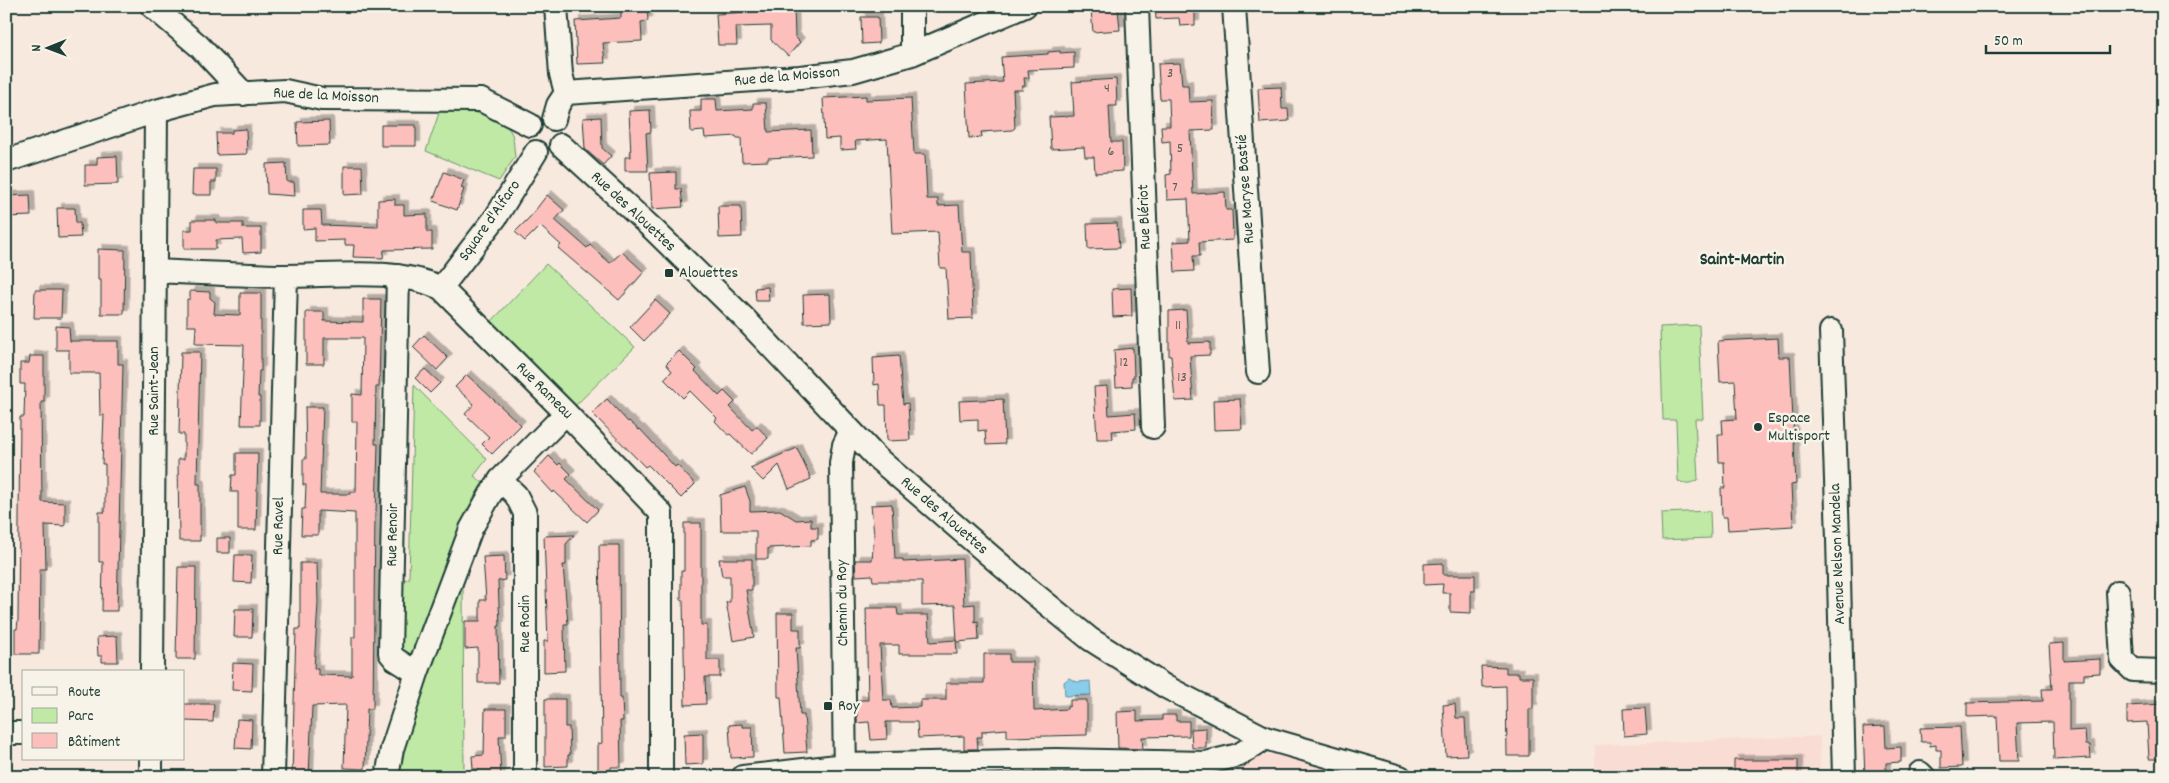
<svg xmlns="http://www.w3.org/2000/svg" width="2169" height="783" font-family="Dekko,sans-serif">
<style>
.built{fill:#f9dcd4}
.green{fill:#bfe9a5;stroke:#6f936c}
.water{fill:#89cdea;stroke:#5f93a1}
.building{fill:#fcbfbc;stroke:#1f3d34;filter:url(#shadow)}
.lines{fill:none;stroke-linecap:round;stroke-linejoin:round}
.minor-casing{stroke:#1f3d34;stroke-width:26}
.minor{stroke:#f7f3e8;stroke-width:22}
.poi-dot{fill:#1f3d34;stroke:#f7f3e8;stroke-width:2}
.labels{text-anchor:middle;dominant-baseline:central;stroke-width:5;stroke-linejoin:round;paint-order:stroke}
.number-label{font-size:14px;fill:#565e56}
.street-label{font-size:16px;fill:#1f3d34;stroke:#f7f3e8}
.poi-label{font-size:16px;fill:#1f3d34;stroke:#f7f3e8;text-anchor:start}
.neighbourhood-label{font-size:18px;font-weight:bold;fill:#1f3d34;stroke:#f7f3e8}
</style>
<defs>
<filter id="shadow"><feDropShadow dx="4.5" dy="-4.5" stdDeviation="0" flood-color="#0004"/></filter>
</defs>
<rect width="100%" height="100%" fill="#f8e9df"/>
<filter id="ink" filterUnits="userSpaceOnUse"><feTurbulence type="fractalNoise" baseFrequency=".02" numOctaves="2"/><feDisplacementMap in="SourceGraphic" scale="10" xChannelSelector="R" yChannelSelector="G"/><feConvolveMatrix kernelMatrix="1 2 1 2 8 2 1 2 1" color-interpolation-filters="sRGB"/></filter>
<g filter="url(#ink)">
<path class="built" d="M1820,736v41h-225v-32z
M1294,749l84,28h-150v-13z"/>
<path class="green" d="M440,110c22,2 60,-1 72,24 2,6 2,17 3,23l-16,24 -73,-30z
M546,264l89,83 -61,60 -84,-84z
M1699,325l4,94h-8l3,61c-8,4 -12,4 -20,1l-2,-61h-13l-3,-93z
M414,385l73,74 -13,17 12,9 -69,170 -8,5 -9,-3 -2,-77 11,-1z
M1710,511l1,27 -49,2 -1,-27z
M463,579l1,198h-71l7,-26z"/>
<path class="water" d="M1069,678l8,4 13,-1 1,14 -26,1 -1,-14z"/>
<path class="building" d="M621,6h26l1,15 -7,1 1,19 -39,2 2,20 -28,1 -2,-43 46,-3z
M779,6h15l1,31 5,5 -12,14 -17,-16v-14l-35,1 1,18h-19l-2,-31 63,-4z
M1155,6h40v19l-15,1 -1,-8 -23,1z
M1118,8l2,22 -27,2 -2,-22z
M861,17h17l1,26 -17,1z
M1060,51v2l14,-1v16l-46,2 1,8h-5l1,8h-3l1,4h-10l2,38 -3,2 -31,2 1,5 -13,1 -3,-54 37,-2 -2,-25 47,-3v-2z
M1180,63l2,22h6l1,17 24,-1 1,29 -24,1 3,63 32,-2 1,18h6l1,30 -34,2 1,14h-7l1,15 -19,1 -2,-30 17,-1 -2,-42 -21,1 -1,-25 5,-1 -1,-33 -8,1 -1,-16h9l-1,-27h-9l-2,-35z
M1116,79l1,27h-8l2,36h11l1,29 -28,2 -1,-16h-9l-1,-10 -33,2 -2,-32 25,-1 -2,-34z
M1281,87l1,22h6l1,12 -29,2 -2,-35z
M866,96v4l45,-2 3,56h11l2,45h11v7l21,-1 3,47h9l2,66 -24,1 -3,-51h-6l-2,-36 -46,2 -5,-95 -32,2 1,8 -16,1v-12l-15,1 -2,-41z
M701,99h15l1,12 36,-2v-6h13l2,29 43,-2 1,26 -44,2v3l-26,1 -1,-24h-5v-2l-31,2 -1,-7 -13,1 -1,-21h11z
M650,110l1,22 -5,1 2,38h-23v-14h6l-2,-46z
M601,117l1,31 9,8 -8,9 -18,-16 -2,-31z
M329,121l1,24 -32,1 -1,-24z
M381,125h35v21h-35z
M246,129l1,25 -30,1 -1,-22h16v-3z
M117,156l1,28 -33,1v-20h12v-8z
M286,163l1,19h7l1,14 -28,-2 -1,-30z
M344,166h18l1,28 -19,1z
M193,169h23v13h-5v13h-19z
M444,172l20,8 -3,8 3,1 -7,21 -24,-9z
M676,172v17h5l2,18 -31,2 -2,-36z
M30,195l1,21 -25,1v-21z
M547,195l17,15 -9,10 32,28 3,-3 20,18 12,-11 22,20 -25,28 -61,-52 3,-3 -21,-19 -15,15 -10,-9 15,-15z
M395,199v6h9v10l23,-1v18h5v17l-48,1 -1,8 -30,-1 1,-12h-9v-5l-30,1v-13l-12,1v-19h18l1,15 56,2v-27z
M718,206h23l1,31 -23,1z
M57,208h18l1,15h4l1,14 -23,1z
M192,220h24v3h27v5h18v24l-18,1 -1,-14 -26,1v9h-32v-19h8z
M1117,223l2,25 -31,1 -1,-25z
M98,249l27,1 -1,64h-23v-34h-3z
M768,287l1,14h-13l-1,-13z
M1131,288l1,28 -19,1 -1,-28z
M35,290h27l-1,28h-27z
M190,291l20,1v6l5,4 -1,12 26,1v-22h21v78h-2l-1,26h2v28h-19l3,-80 -49,-1 1,-18h-9v-27h3z
M830,294l1,28 -27,1 -1,-28z
M363,299h18l-2,88h-3l-1,57h3l-2,69h-1l-2,196h-6l-2,60 -21,-1 2,-63 -34,1 -3,71h-17l4,-148h4v-66h17l1,40 -4,66h4v6l34,1v-39h3v-124l-37,-2v24h-17l1,-26h3l1,-24h-3v-26h3l-1,-52h18l-3,87h30v-2h6l1,-70h-5v-28l10,1 1,-57h-39v26h-18v-52h18v9l39,1z
M655,300l15,14 -26,27 -14,-14z
M1186,310l2,33 22,-1v13l-20,1 3,44 -18,1 -4,-45h-2v-45z
M56,326l13,1 1,14h48v23h5l-6,247h-15l1,-49h-4v-50h6v-48h-3l2,-49h-4l-1,-42h-30v-23h-13z
M424,335l24,23 -11,12 -24,-23z
M1778,338l1,19h11l6,127 -5,1 2,41 -65,4 -1,-13h-5l-1,-29h4l-1,-26h-5l-1,-28h5l-1,-14 15,-1 -2,-38 -15,1 -2,-41z
M1133,348l1,29h-2v9l-16,1 -2,-37z
M679,351l18,18 -2,2 24,25 5,-5 11,11 -5,5 22,23 5,-4 11,12 -17,16 -21,-20 -2,1 -13,-14 2,-3 -27,-27 -7,7 -19,-19 8,-8 -6,-7z
M181,352h19l-3,132h3v57h-21l-1,-82h6v-25h-5z
M30,356h14v46h-3l1,100 23,1v23l-20,-1 1,44h-6l-1,85h-24v-25h2l1,-9 2,-203h4l1,-33h-5v-21h9z
M899,356l4,48 5,-1 2,37 -23,1 -1,-36h-6l-1,-21 -5,1 -1,-27z
M425,369l15,14 -10,10 -15,-15z
M467,375l54,50 -29,29 -10,-10 7,-7 -24,-23 9,-10 -19,-17z
M1107,386l2,29 26,-2 1,16 -24,2 1,8h-16l-3,-52z
M607,399l21,23 1,-1 10,9 1,-1 35,38 2,-2 18,19 -14,14 -33,-33 -3,2 -53,-54z
M1003,399l2,45 -19,1 -1,-15 -7,1v-12l-18,1 -1,-19z
M1240,399l2,30 -28,1 -1,-30z
M797,448l14,31 -22,10 -10,-24 -16,16 -13,-13z
M236,453h22l-2,77h-18v-38h-7l1,-17h4z
M549,456l9,9 2,-2 11,11 -5,5 32,31 -11,12 -33,-31 -1,2 -19,-21z
M745,487l5,14v10l30,-1 16,10 15,-1v8h7v12l-7,1v6l-43,2v11h-12v-28h-35l-1,-36z
M892,504l3,55h8v3l59,-3 2,46 11,-1v18l3,-1 1,19 -22,2 -2,-37 -33,1v-25h-49l-1,-6 -16,1 -1,-16h17l2,-26 -3,-29z
M684,523h17v102h6v35h13v17h-15l1,27 -21,1 -2,-105h-2v-29h3z
M574,535l-8,9v21h-3l5,59h-4l1,47 -21,1v-31h4l-4,-105z
M217,538h13v15h-13z
M599,545h20l1,153h2l1,23h-3l1,46h-10v3h-13v-26l4,-1z
M235,555h17l-1,28 -17,-1z
M504,556l1,24 -7,1 2,45h-2l1,57h-21v-35l-13,1v-28h15v-21h6l-3,-43z
M719,559h33v31h-6l8,47 -21,4 -7,-39h4v-26h-8z
M1443,563v12h32v16h-4v22l-21,-1v-19h-8l1,-9 -19,1v-21z
M178,567h18l-1,92h-19z
M866,608h31l1,7h30l2,27 26,-2 1,14h-58v-9h-19l3,55h8l1,8 28,-1v-7h26v-17h38v-29h25v8h24l1,49 33,-2v-2l3,-1v-6h17v35l-80,2v-8l-25,2v6h-5l1,12h-14v-13l-46,2 -1,-16h-31l1,17 -16,1 -2,-18 -12,1v-23h11z
M235,609h18l-1,28h-18z
M777,613h16v16h7v19h-4l4,67h4l3,37 -22,1 -4,-56h-3z
M117,636l1,26h-16v-6h-4l-1,-19z
M2064,643v18l36,-2v14l-16,1v6h-15v51l16,-1 1,15h4l1,13 -37,2 -1,-38 -36,1 2,38h-20l-2,-45 -30,1v-14l76,-2 -1,-12h10l-3,-45z
M233,663l20,1 -1,27 -20,-1z
M1481,666l25,1v6h13v4h14v32h-4v47h-22l-1,-70 -24,1z
M545,699h20v28h4l1,28h-2v11l-23,1z
M184,704h30l-1,18 -29,-1z
M1455,704l1,14h9l2,37 -21,1 -3,-51z
M2163,704v55h-14l-2,-37 -20,1v-17z
M1645,708l2,26 -23,2 -1,-27z
M485,709h21v27h-7l2,41h-23v-8h-5l-1,-13 12,-1z
M1137,711v10l25,-1v-5h14v6h13v15l-47,1 1,12 -25,-1 -1,-36z
M237,719l15,1 -1,29 -16,-1z
M742,724v3h10l1,30 -22,1 -2,-33z
M1885,726l1,22 15,-1v15l-15,1v14h-21l-2,-50z
M1960,727l2,40 -21,1v-18h-5v-5l-6,1v-4h-9l-1,-14z
M1206,728v20h-14l-1,-19z
M703,733v31l-18,1 -1,-31z
M1734,760h64v17h-64z"/>
<g class="lines">
<defs>
<path id="minor" d="M152,6l47,40 45,48
M556,6l5,68 5,19
M1137,6l16,421
M1234,6l24,366
M912,54v-48
M554,119l4,-14 8,-12 234,-16 53,-6 59,-17 113,-48
M561,145l94,86 88,86 134,141 154,133 59,48 76,48 99,51 135,39
M6,161l150,-50 59,-16 70,-4 37,8 159,1 49,25
M155,271c43,2 87,4 130,5 50,0 110,-9 156,12l125,125 95,100v264
M441,288l55,-71 40,-65
M1831,331l7,208 6,238
M500,480l16,15 9,18v264
M2118,592l4,67 11,11 30,1
M152,672l4,-561
M417,673l54,-144 19,-34 10,-15 66,-67
M6,733h18
M1920,773l4,4
M151,777v-18
M273,777l13,-501
M387,777l5,-28 25,-76 -22,-14 -5,-6 8,-377
M743,777l102,-12 211,-5 150,3 33,-8 26,-17
M845,777l-4,-314 3,-18 7,-14"/>
</defs>
<use href="#minor" class="minor-casing"/>
<use href="#minor" class="minor"/>
</g>
</g>
<g class="poi-dot">
<rect x="664" y="268" width="10" height="10" rx="2.5"/>
<circle cx="1758" cy="427" r="5"/>
<rect x="823" y="701" width="10" height="10" rx="2.5"/>
</g>
<g class="labels">
<g class="number-label">
<text x="1170" y="74">3</text>
<text x="1107" y="89">4</text>
<text x="1180" y="149">5</text>
<text x="1111" y="152">6</text>
<text x="1175" y="188">7</text>
<text x="1178" y="326">11</text>
<text x="1124" y="363">12</text>
<text x="1182" y="378">13</text>
</g>
<g class="street-label">
<text transform="translate(787 77) rotate(-5)">Rue de la Moisson</text>
<text transform="translate(326 96) rotate(3)">Rue de la Moisson</text>
<text transform="translate(1246 189) rotate(-94)">Rue Maryse Bastié</text>
<text transform="translate(633 212) rotate(43)">Rue des Alouettes</text>
<text transform="translate(1145 217) rotate(-92)">Rue Blériot</text>
<text transform="translate(490 221) rotate(-55)">Square d'Alfaro</text>
<text transform="translate(154 391) rotate(-90)">Rue Saint-Jean</text>
<text transform="translate(544 391) rotate(45)">Rue Rameau</text>
<text transform="translate(944 516) rotate(41)">Rue des Alouettes</text>
<text transform="translate(279 526) rotate(-89)">Rue Ravel</text>
<text transform="translate(393 535) rotate(-89)">Rue Renoir</text>
<text transform="translate(1838 554) rotate(-92)">Avenue Nelson Mandela</text>
<text transform="translate(843 603) rotate(-91)">Chemin du Roy</text>
<text transform="translate(525 624) rotate(-90)">Rue Rodin</text>
</g>
<g class="poi-label">
<text x="679" y="273">Alouettes</text>
<text x="1768" y="418">Espace<tspan x="1768" dy="18">Multisport</tspan></text>
<text x="838" y="706">Roy</text>
</g>
<g class="neighbourhood-label">
<text x="1742" y="260">Saint-Martin</text>
</g>
</g>
<rect width="2169" height="783" fill="none" stroke="#f7f3e8" stroke-width="25"/>
<rect x="12" y="12" width="2144" height="758" fill="none" stroke="#1f3d34" stroke-width="2" filter="url(#ink)"/>
<rect x="22" y="670" width="162" height="90" fill="#f7f3e8" stroke="#a1aaa0"/>
<rect x="32" y="687" width="25" height="8" fill="#f7f3e8" stroke="#a1aaa0"/>
<text x="68" y="696" font-size="15" fill="#1f3d34">Route</text>
<rect x="32" y="708" width="25" height="15" fill="#bfe9a5" stroke="#a1aaa0"/>
<text x="68" y="720" font-size="15" fill="#1f3d34">Parc</text>
<rect x="32" y="733" width="25" height="15" fill="#fcbfbc" stroke="#a1aaa0"/>
<text x="68" y="746" font-size="15" fill="#1f3d34">Bâtiment</text>
<g transform="translate(48 48) rotate(269)" stroke="#f7f3e8" stroke-width="4" paint-order="stroke">
<path d="M0-4L9 19L0 12L-9 19Z" fill="#1f3d34"/>
<text y="-8" font-size="14" font-weight="bold" text-anchor="middle" fill="#1f3d34">N</text>
</g>
<path d="M1986 45v8h124v-8" fill="none" stroke="#1f3d34" stroke-width="2.5"/>
<text x="1994" y="45" font-size="15" fill="#1f3d34" stroke="#f7f3e8" stroke-width="4" paint-order="stroke">50 m</text>
</svg>
